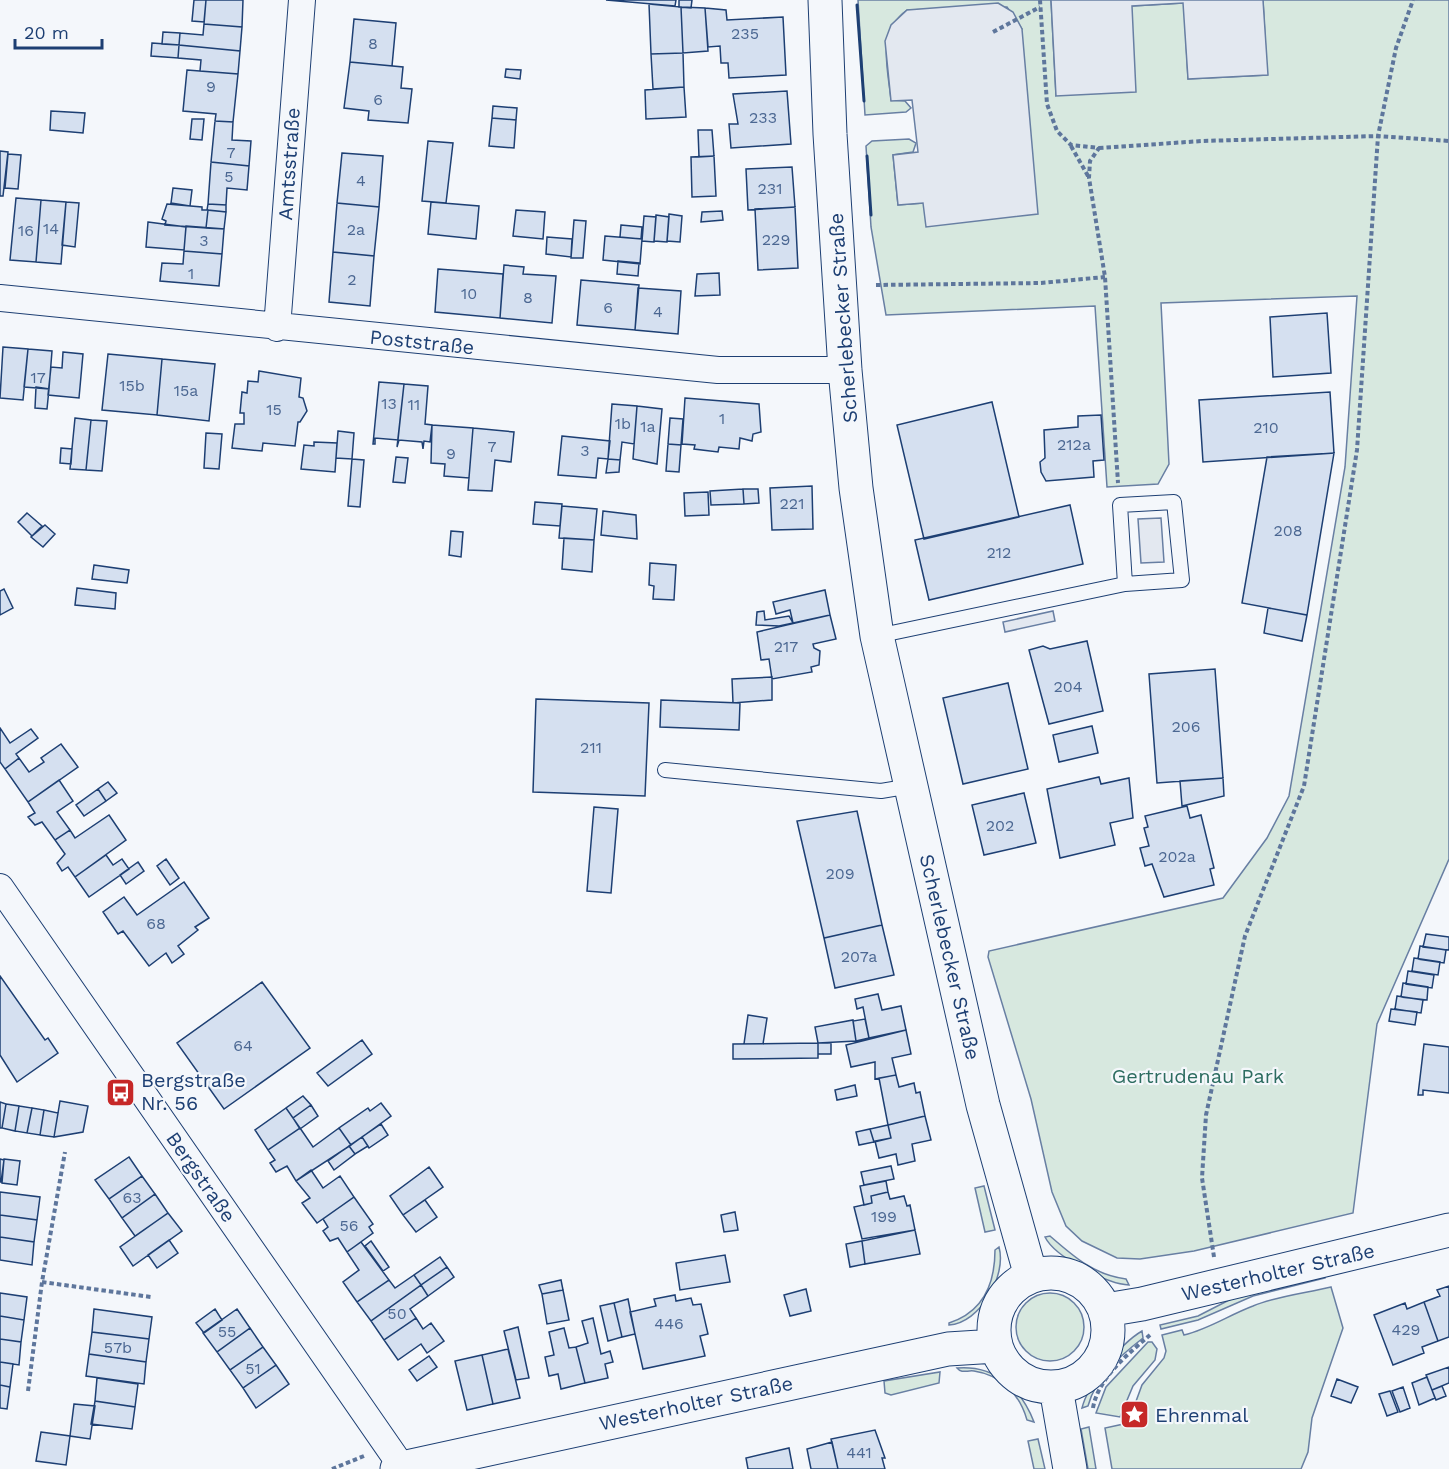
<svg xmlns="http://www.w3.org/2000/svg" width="1449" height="1469" font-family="'Work Sans',sans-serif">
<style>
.green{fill:#d7e8df;stroke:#687fa3;stroke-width:1.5}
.parking{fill:#e3e8f0;stroke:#687fa3;stroke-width:1.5}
.building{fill:#d5e0f0;stroke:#1d3f73;stroke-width:1.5}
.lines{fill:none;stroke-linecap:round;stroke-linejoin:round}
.lane-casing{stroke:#1d3f73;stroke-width:16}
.street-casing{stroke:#1d3f73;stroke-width:28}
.secondary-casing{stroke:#1d3f73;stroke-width:35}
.path{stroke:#5e769c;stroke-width:4;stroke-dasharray:4.5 3;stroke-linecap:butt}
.lane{stroke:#f4f7fb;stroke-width:14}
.street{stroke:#f4f7fb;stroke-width:26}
.secondary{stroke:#f4f7fb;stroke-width:33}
.wall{stroke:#1d3f73;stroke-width:3}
.labels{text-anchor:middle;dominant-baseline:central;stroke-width:4.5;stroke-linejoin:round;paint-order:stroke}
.number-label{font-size:16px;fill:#4b6792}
.street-label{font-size:20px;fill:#1d3f73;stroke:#f4f7fb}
.park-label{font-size:20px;fill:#2c6c60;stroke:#f4f7fb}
.poi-label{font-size:20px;fill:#1d3f73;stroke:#f4f7fb;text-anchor:start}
</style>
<rect width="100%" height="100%" fill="#f4f7fb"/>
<path class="green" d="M858,0h193l5,95 76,-89 52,-3 4,76 79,-4 -4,-75h186v859l-72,165 -24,189 -159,38 -54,8 -23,-1 -35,-17 -16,-15 -14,-34 -21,-93 -43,-142 1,-6 234,-53 44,-60 22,-42 56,-329 12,-171 -196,7 8,161 -11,20 -51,3 -12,-181 -209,9 -15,-88 -5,-81 6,-5 37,-2 7,4 -3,9 -20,3 5,50 26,-2 98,-174 -15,-22 -100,3c-31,22 -19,58 -16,90l14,1 6,7 -5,4 -41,3z
M984,1186l11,44 -10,2 -10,-44z
M1050,1236c23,20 44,39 76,43l3,6c-22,-1 -74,-28 -84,-48z
M999,1247c8,29 -19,76 -50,78v-2c34,-11 46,-39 46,-73z
M1324,1273l1,5 -72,18 -55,24 -37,9 -1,-4 38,-9 35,-18z
M1331,1287l12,41 -31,90 -4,34 -7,17h-189l-7,-41 23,-5 14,-38 22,-27 2,-7 -4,-16 20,-5 2,5c25,-6 45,-20 69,-29 24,-10 53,-13 78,-19z
M1016 1327a34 34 0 1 1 68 0a34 34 0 1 1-68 0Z
M1142,1331l1,7c-23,18 -47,38 -55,68l-6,2c6,-24 38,-64 60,-77z
M1148,1342h4l5,7 -2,11 -22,26 -13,31 -24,-4 10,-26z
M957,1368c38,-3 64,20 77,54l-7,-2c-7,-25 -25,-45 -53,-49 -7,-1 -12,3 -17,-3z
M940,1372l-1,11 -48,12 -6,-2 -1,-12z
M1089,1427l7,42h-8l-7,-40z
M1038,1439l7,30h-11l-6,-28z"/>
<path class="parking" d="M1051,0h212l5,75 -80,4 -5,-76 -51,3 4,86 -80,4z
M998,3l15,9 9,17 16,185 -112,13 -3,-24 -25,2 -5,-50 25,-3 -6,-52 -21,1 -6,-60 6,-16 16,-15z
M1161,518l3,44 -23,1 -3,-44z
M1053,611l2,10 -50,11 -2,-10z"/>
<path class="building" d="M194,0h12l-2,22 -12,-1z
M206,0h37l-1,27 -38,-3z
M606,0h70l-1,6z
M679,0h13l-1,8 -12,-1z
M649,4l32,3 2,46 -32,1z
M681,7l24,1 3,43 -25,2z
M705,8l21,2 1,10 56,-3 3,58 -57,3 -1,-15h-7l-1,-17 -12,1z
M354,19l42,4 -4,43 -42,-4z
M204,24l38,3 -2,24 -61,-6 1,-12 23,2z
M163,32l17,1 -1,12 -17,-1z
M152,43l27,2 -1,13 -27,-2z
M179,45l61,6 -2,23 -38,-3 1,-11 -23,-2z
M683,53l1,34 -31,2 -2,-35z
M350,62l53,5 -2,21 11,1 -4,34 -40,-3 1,-9 -25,-3z
M506,69l15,1 -1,9 -15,-2z
M187,70l51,4 -5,48 -18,-1 1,-7 -33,-3z
M684,87l2,30 -40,2 -1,-29z
M787,91l4,53 -60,4 -2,-24h9l-5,-30z
M493,106l24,2 -1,12 -24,-2z
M51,111l34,2 -2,20 -33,-3z
M492,118l24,2 -2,28 -25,-2z
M192,119h12l-2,21 -12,-1z
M215,121l18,1 -1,18 19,1 -2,25 -38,-4z
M698,130h14l2,26 -15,1z
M428,141l25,2 -7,60 -24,-2z
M0,151l8,1 -5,44h-3z
M342,153l41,3 -4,51 -42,-4z
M8,154l13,1 -3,34 -13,-1z
M714,156l2,40 -24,1 -1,-40z
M211,162l38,4 -2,24 -20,-2 -1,17 -18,-1z
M792,167l3,40 -47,3 -2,-41z
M173,188l19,2 -2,16 -19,-3z
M16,198l25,2 -5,62 -26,-2z
M41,200l25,2 -5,62 -25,-2z
M66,202l13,1 -4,44 -13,-2z
M431,202l48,4 -3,33 -48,-5z
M337,203l42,4 -5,49 -41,-4z
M167,204l35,3v3h6l-2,18 -41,-3 1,-4 -4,-2z
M208,204l18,1v7l-19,-2z
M795,207l3,61 -40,2 -3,-61z
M208,210l18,2 -2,17 -18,-1z
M516,210l29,2 -2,27 -30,-3z
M722,211l1,9 -22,2 1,-10z
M669,214l13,2 -2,26 -13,-1z
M656,215l13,2 -2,25 -13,-1z
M644,216l12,1 -2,25 -12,-1z
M574,220l12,1 -3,37h-12z
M148,222l38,5 -2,23 -38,-3z
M621,225l21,2 -1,12 -21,-2z
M186,226l38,3 -2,25 -38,-3z
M605,236l37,3 -2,25 -37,-4z
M547,237l25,2 -1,18 -25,-3z
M184,251l38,3 -3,32 -59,-5 2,-18 21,1z
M333,252l41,4 -4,50 -41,-4z
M618,261l21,2 -1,13 -21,-2z
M504,265l20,2 -1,7 33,2 -4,47 -52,-5z
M438,269l65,5 -3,44 -65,-6z
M719,273l1,22 -25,1 2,-22z
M581,280l58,5 -4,45 -58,-5z
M638,288l43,3 -3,43 -43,-4z
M1327,313l4,60 -58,4 -3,-60z
M3,347l25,2 -5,51 -23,-2z
M28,349l24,2 -3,38 -25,-2z
M63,352l20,2 -4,44 -31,-3 3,-28 11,1z
M108,354l54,5 -5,56 -55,-5z
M162,359l53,5 -6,57 -52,-6z
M259,371l42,7 -2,19 4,1 4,13 -7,11h-2l-3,24 -32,-3 -1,8 -30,-3 3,-24h9v-11h-4l2,-21 5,1 1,-12 10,1z
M379,382l25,2 -6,56 -23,-2v6h-2z
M404,384l24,2 -3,38 7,1 -2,17 -6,-1 -1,8 -1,-7 -23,-2 -2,7z
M36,387l13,2 -2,20 -12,-1z
M1330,392l4,61 -131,9 -4,-62z
M685,398l74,6 2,28 -8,2 -1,7 -12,-3 -1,11 -20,-2 -1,5 -24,-3 1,-4 -13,-1z
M992,402l27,115 -95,22 -27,-114z
M612,404l25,2 -3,38 -12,-2 -2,18 -12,-1z
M637,406l25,3 -5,55 -24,-5z
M1101,415l3,45 -11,1 1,16 -48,4 -5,-9 -1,-10 5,-4 -1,-28 34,-3v-11z
M75,418l16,2 -5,50 -16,-1z
M670,418l13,1 -2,26 -13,-1z
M91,420l16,1 -5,50 -16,-1z
M432,425l41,3 -4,50 -25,-2 1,-12 -14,-1z
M473,428l41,4 -3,30 -16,-2 -3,31 -24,-1z
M338,431l16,2 -2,26 -16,-1z
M206,433l16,1 -3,35 -15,-1z
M562,436l48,5 -2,18 -10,-1 -2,20 -38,-3z
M314,442l23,1 -2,29 -34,-3 3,-24 10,1z
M668,444l13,1 -2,27 -13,-1z
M61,448l11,1 -1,15 -11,-1z
M1334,453l-27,162 -65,-12 25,-146z
M396,457l12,1 -3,25 -12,-1z
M352,459l12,1 -4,47 -12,-1z
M608,459l12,1 -1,12 -13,1z
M812,486l1,43 -41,1 -2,-42z
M743,489h15l1,14 -15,1z
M743,489l1,15 -33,1 -1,-14z
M708,492l1,23 -24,1 -1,-23z
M535,502l27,2 -2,22 -27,-2z
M1070,505l13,59 -154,36 -14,-60z
M562,506l35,3 -3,31 -35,-2z
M603,511l33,4 1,24 -36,-4z
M27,513l15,13 -10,10 -14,-14z
M45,525l10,9 -12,13 -12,-10z
M451,531l12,1 -2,25 -12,-2z
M564,538l30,2 -2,32 -30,-3z
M650,563l26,2 -2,35 -21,-1 1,-13 -5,-1z
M94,565l35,5 -2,13 -35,-4z
M77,588l39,5 -1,16 -40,-4z
M4,589l9,19 -13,7v-24z
M825,590l5,25 -37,8 -3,-13 -14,4 -3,-12z
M1268,608l39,7 -5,26 -38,-8z
M764,611l1,9 24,-4 4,7 -14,3 -23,-1 1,-13z
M830,615l6,24 -23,5 1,4 6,3 -1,14 -8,2 1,5 -40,7 -3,-20 -8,1 -4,-28z
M1087,641l16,70 -54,13 -20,-74 14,-4 7,3z
M1215,669l8,109 -66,5 -8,-109z
M772,677v23l-39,3 -1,-24z
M1008,683l20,86 -65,15 -20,-86z
M536,699l113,4 -4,93 -112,-4z
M661,700l79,3 -1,27 -79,-3z
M1092,726l6,27 -39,9 -6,-27z
M0,728l10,15 21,-14 7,9 -22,16 3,4 -14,11 -5,-7z
M61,744l17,23 -50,35 -23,-33 14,-11 10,14 15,-10 -3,-4z
M1099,777l2,7 28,-6 4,40 -23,5 5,22 -55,13 -13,-69z
M1223,778l1,18 -42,10 -2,-25z
M59,780l14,21 -16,11 13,18 -15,10 -13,-18 -7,3 -7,-8 7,-4 -7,-11z
M108,782l9,11 -11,8 -8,-12z
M98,789l8,12 -22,15 -8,-11z
M1024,793l12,50 -52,12 -12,-50z
M1187,806l3,12 11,-3 13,53 -4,1 4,16 -50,12 -12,-33 -7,2 -5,-18 9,-2 -5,-18 4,-1 -3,-11z
M594,807l24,2 -7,84 -24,-2z
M857,811l25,114 -58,13 -27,-117z
M109,815l17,25 -51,37 -7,-10 -6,4 -5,-8 8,-9 -10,-14 15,-10 5,8z
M106,855l7,10 9,-6 7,10 -40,28 -14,-20z
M166,859l13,19 -9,7 -13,-19z
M138,862l6,9 -18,13 -6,-9z
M184,882l25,36 -14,9 3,3 -20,16 6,8 -12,9 -6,-10 -17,13 -26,-35 -5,3 -15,-22 21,-15 13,18z
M882,925l12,50 -59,13 -11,-50z
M1426,934l23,3v13l-26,-3z
M1420,946l26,4 -2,13 -26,-4z
M1414,958l26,4 -2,13 -26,-4z
M1408,971l26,4 -2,13 -26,-4z
M0,976l45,64 3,-2 10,15 -41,29 -17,-27z
M262,982l48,66 -86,61 -47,-66z
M1403,983l25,4 -1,13 -26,-3z
M878,994l4,16 19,-4 5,24 -37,8 -6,-31 -6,2 -2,-10z
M1397,996l26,4 -2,13 -26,-4z
M1391,1009l26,3 -2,13 -26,-4z
M748,1015l19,3 -4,26h-19z
M865,1019l4,19 -13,3 -3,-20z
M853,1020l3,21 -38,2 -3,-16z
M906,1030l5,24 -19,4 4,17 -21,4v-17l-24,5 -5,-22z
M362,1040l10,14 -44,32 -11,-13z
M818,1043h13v11h-13z
M818,1043v15l-85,1v-15z
M1424,1044l25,3v46l-26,-3v5h-5z
M896,1075l3,12 15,-4 2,10 4,-1 5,24 -37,9 -9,-47z
M855,1085l2,11 -20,4 -2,-10z
M303,1096l8,9 -18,13 -7,-10z
M60,1101l28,5 -5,26 -29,5z
M0,1102l6,2 -4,24h-2z
M381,1103l10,13 -40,29 -12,-17 29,-20 2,3z
M6,1104l13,2 -4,25 -13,-3z
M311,1105l7,11 -18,13 -7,-11z
M19,1106l13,2 -5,25 -12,-2z
M32,1108l12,2 -4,25 -13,-2z
M286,1108l14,20 -32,22 -13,-20z
M44,1110l14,3 -4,24 -14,-2z
M925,1116l6,24 -19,4 3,17 -17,4 -2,-11 -17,4 -4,-17 16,-3 -3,-13z
M381,1124l7,11 -19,13 -7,-11z
M888,1125l3,13 -17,4 -4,-13z
M300,1128l13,19 26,-19 12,17 -55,36 -9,-15 -11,6 -6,-9 5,-3 -7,-10z
M870,1129l4,13 -15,3 -3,-13z
M362,1137l6,9 -13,8 -6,-8z
M349,1146l6,8 -21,16 -6,-9z
M129,1157l13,19 -33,23 -14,-19z
M0,1159l4,1 -3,22h-1z
M4,1159l16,2 -3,24 -15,-2z
M891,1166l3,13 -30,6 -3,-13z
M429,1167l14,20 -40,28 -13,-19z
M311,1170l12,18 17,-12 14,21 -37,26 -15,-20 8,-5 -14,-17z
M142,1176l13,18 -33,24 -13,-19z
M886,1181l2,11 -17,4 1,7 -8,2 -4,-19z
M0,1192l40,5 -3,23 -37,-5z
M888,1192l2,7 14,-3 3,10 3,-1 5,25 -53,9 -8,-32 18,-4 -1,-7z
M155,1194l13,19 -33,23 -13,-18z
M354,1197l19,27 -4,3 4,6 -26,19 -9,-14 -8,3 -7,-10 5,-4 -5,-8z
M425,1200l12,17 -21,15 -13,-17z
M735,1212l3,18 -14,2 -3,-17z
M168,1213l14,18 -49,35 -13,-19z
M0,1215l37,5 -3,22 -34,-5z
M915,1230l5,24 -55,10 -3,-23z
M0,1237l34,5 -2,23 -32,-5z
M169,1240l9,13 -21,15 -9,-13z
M371,1241l18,26 -6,4 -18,-25z
M862,1241l3,23 -15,3 -4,-23z
M361,1242l28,38 -32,22 -14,-20 16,-12 -12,-18z
M725,1255l5,27 -50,8 -4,-27z
M440,1257l7,10 -26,18 -7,-10z
M447,1267l7,10 -26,19 -7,-11z
M414,1275l7,10 -50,36 -14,-19 32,-22 6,8z
M561,1280l2,10 -21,4 -3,-9z
M421,1285l7,11 -18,13 6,9 -32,22 -13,-19z
M1449,1286v51l-11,4 -14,-39 16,-6 -3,-6z
M806,1289l5,22 -21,5 -6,-21z
M563,1290l6,30 -22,4 -5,-30z
M0,1293l27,4 -3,23 -24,-4z
M675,1295l1,6 15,-3 2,7 8,-1 7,30 -8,2 5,20 -62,13 -13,-57 26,-6 -2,-7z
M628,1299l7,35 -13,3 -8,-34z
M1424,1302l14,39 -16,6 2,6 -31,12 -19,-50 31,-12 2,6z
M614,1303l8,34 -14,4 -8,-35z
M94,1309l58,8 -3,22 -57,-7z
M215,1309l7,11 -18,13 -8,-10z
M237,1309l13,19 -33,24 -14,-19z
M0,1316l24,4 -3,22 -21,-3z
M416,1318l7,11 8,-6 13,18 -17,12 -6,-9 -23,16 -14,-20z
M593,1318l8,36 9,-3 3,11 -8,2 3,14 -23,5 -9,-36 12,-4 -6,-22z
M518,1327l11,51 -13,2 -12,-49z
M250,1328l13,19 -33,23 -13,-18z
M564,1328l5,20 7,-1 9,36 -24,6 -3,-15 -9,2 -4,-19 9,-2 -5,-23z
M92,1332l57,7 -3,23 -57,-8z
M0,1339l21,3 -2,23 -19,-3z
M263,1347l13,18 -33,23 -13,-18z
M508,1349l12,49 -27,6 -11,-49z
M89,1354l57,8 -2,22 -58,-8z
M482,1355l11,49 -26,6 -12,-49z
M429,1356l8,11 -20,14 -8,-11z
M0,1362l13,2 -3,23 -10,-2z
M276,1365l13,19 -33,24 -13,-20z
M1449,1367v16l-17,7 -6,-15z
M1427,1377l8,21 -16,7 -7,-22z
M97,1378l41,6 -3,23 -40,-6z
M1337,1379l21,8 -7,16 -20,-7z
M0,1385l10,2 -3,22 -7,-1z
M1442,1386l4,10 -10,4 -4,-10z
M1403,1387l7,21 -10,4 -8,-21z
M1390,1391l8,21 -11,4 -8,-22z
M95,1401l40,6 -3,22 -41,-5z
M74,1404l21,2 -5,33 -20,-3z
M875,1430l10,28h-3l3,11h-47l-7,-30z
M41,1432l29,4 -4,29 -30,-4z
M832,1442l6,27h-27l-4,-20z
M789,1448l4,21h-45l-2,-11z"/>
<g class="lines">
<defs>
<path id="lane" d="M877,636l248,-52 57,-4 -8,-78 -54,3 5,79
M665,770l216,21 30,-5"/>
<path id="street" d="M0,298l718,72h127
M277,328l25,-328
M0,887l402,580"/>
<path id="secondary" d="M825,0l5,134 15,236 11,118 21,148 106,469 48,171
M994 1330a57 57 0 1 1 114 0a57 57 0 1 1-114 0Z
M1106,1310l36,-6 307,-74
M1056,1388l14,81
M397,1469l551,-120 48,-3"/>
</defs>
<use href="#lane" class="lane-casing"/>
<use href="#street" class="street-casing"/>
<use href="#secondary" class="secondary-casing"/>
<path class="path" d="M1040,0l7,104 10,27 14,14 28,3 -9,13 -1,17 16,99 13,206
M993,32l47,-25
M1071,146l17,30
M1099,148l103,-7 176,-5 71,5
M876,285l165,-2 64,-6
M1214,1257l-12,-79 4,-63 39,-179 59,-150 53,-336 21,-314 18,-88 17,-48
M42,1282l109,15
M28,1391l14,-109 23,-130
M1093,1408c5,-30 35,-54 57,-73
M332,1469l32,-13"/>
<use href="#lane" class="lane"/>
<use href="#street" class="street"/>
<use href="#secondary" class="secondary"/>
<path class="wall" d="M857,5l7,96
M867,156l4,59"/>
</g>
<defs>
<symbol id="bus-square" viewBox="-11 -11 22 22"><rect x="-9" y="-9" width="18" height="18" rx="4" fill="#c62828" stroke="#f4f7fb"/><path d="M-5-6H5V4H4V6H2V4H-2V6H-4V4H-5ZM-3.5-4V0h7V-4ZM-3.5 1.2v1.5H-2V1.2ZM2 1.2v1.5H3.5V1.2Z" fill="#fff"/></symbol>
<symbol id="sight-square" viewBox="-11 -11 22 22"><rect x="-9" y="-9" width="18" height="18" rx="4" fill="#c62828" stroke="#f4f7fb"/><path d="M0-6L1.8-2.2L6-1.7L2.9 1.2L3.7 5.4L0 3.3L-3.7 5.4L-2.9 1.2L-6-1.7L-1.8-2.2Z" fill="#fff"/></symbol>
</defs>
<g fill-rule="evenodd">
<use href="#bus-square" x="104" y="1076" width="33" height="33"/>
<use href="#sight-square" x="1118" y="1398" width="33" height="33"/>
</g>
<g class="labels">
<g class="number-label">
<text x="745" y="33">235</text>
<text x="373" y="43">8</text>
<text x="211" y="86">9</text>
<text x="378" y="99">6</text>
<text x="763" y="117">233</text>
<text x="231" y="152">7</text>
<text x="229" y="176">5</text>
<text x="361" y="180">4</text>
<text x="770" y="188">231</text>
<text x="51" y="228">14</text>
<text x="356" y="229">2a</text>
<text x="26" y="230">16</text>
<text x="776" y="239">229</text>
<text x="204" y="240">3</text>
<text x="191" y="273">1</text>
<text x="352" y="279">2</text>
<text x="469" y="293">10</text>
<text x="528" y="297">8</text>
<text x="608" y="307">6</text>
<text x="658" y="311">4</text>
<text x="38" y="377">17</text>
<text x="132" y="385">15b</text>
<text x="186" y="390">15a</text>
<text x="389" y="403">13</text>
<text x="414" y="404">11</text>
<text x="274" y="409">15</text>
<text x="722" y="418">1</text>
<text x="623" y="423">1b</text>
<text x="648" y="426">1a</text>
<text x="1266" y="427">210</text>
<text x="1074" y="444">212a</text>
<text x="492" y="446">7</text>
<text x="585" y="450">3</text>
<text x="451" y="453">9</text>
<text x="792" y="503">221</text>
<text x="1288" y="530">208</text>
<text x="999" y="552">212</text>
<text x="786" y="646">217</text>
<text x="1068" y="686">204</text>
<text x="1186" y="726">206</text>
<text x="591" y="747">211</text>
<text x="1000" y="825">202</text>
<text x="1177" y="856">202a</text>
<text x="840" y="873">209</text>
<text x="156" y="923">68</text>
<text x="859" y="956">207a</text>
<text x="243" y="1045">64</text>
<text x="132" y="1197">63</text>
<text x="884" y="1216">199</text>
<text x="349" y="1225">56</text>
<text x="397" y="1313">50</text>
<text x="669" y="1323">446</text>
<text x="1406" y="1329">429</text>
<text x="227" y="1331">55</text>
<text x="118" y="1347">57b</text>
<text x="253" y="1368">51</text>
<text x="859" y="1452">441</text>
</g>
<g class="street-label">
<text transform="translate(289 164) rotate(-86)">Amtsstraße</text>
<text transform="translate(843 318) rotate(-94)">Scherlebecker Straße</text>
<text transform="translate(422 342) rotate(6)">Poststraße</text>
<text transform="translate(950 957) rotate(77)">Scherlebecker Straße</text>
<text transform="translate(201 1177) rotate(55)">Bergstraße</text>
<text transform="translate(1278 1272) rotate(-13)">Westerholter Straße</text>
<text transform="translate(696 1403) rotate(-12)">Westerholter Straße</text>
</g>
<g class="park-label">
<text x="1198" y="1076">Gertrudenau Park</text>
</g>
<g class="poi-label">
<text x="141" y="1080">Bergstraße<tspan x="141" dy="23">Nr. 56</tspan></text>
<text x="1155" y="1415">Ehrenmal</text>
</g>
</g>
<path d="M15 39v9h87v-9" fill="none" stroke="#1d3f73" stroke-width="3"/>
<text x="24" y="39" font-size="18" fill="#1d3f73" stroke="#f4f7fb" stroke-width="4.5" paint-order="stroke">20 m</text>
</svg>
